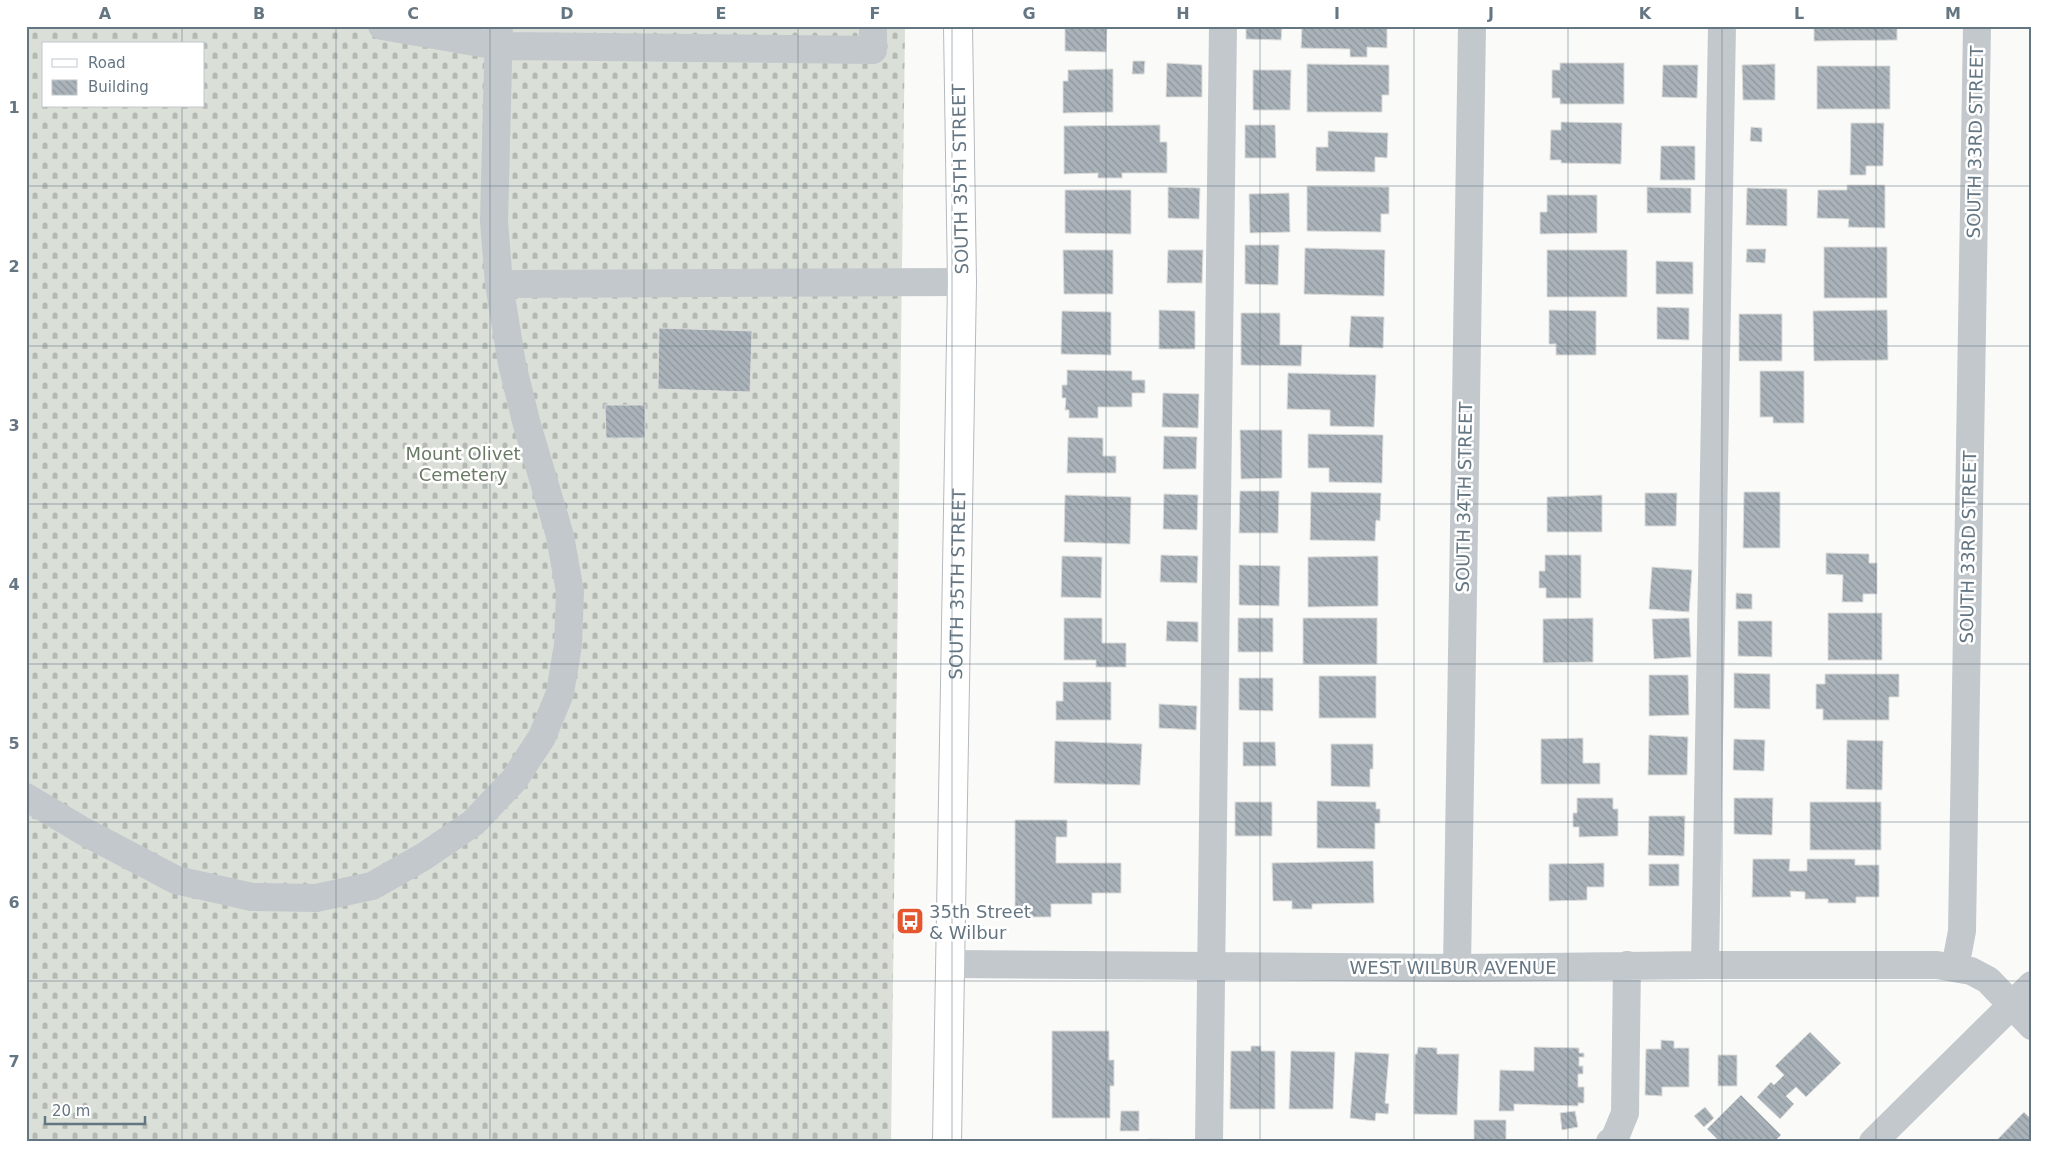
<svg xmlns="http://www.w3.org/2000/svg" width="2058" height="1168" font-family="'DejaVu Sans',sans-serif">
<style>
.cemetery{fill:url(#cemetery-stones);fill-rule:evenodd}
.building{fill:url(#building-back-hatch);stroke:#dcdcda}
.lines{fill:none;stroke-linecap:round;stroke-linejoin:round}
.major-casing{stroke:#b5babe;stroke-width:30}
.minor{stroke:#c3c8cc;stroke-width:28}
.major{stroke:#fff;stroke-width:28}
.grid{fill:none;stroke:#657683;stroke-width:1;stroke-opacity:0.55}
.labels{text-anchor:middle;dominant-baseline:central;stroke-width:5;stroke-linejoin:round;paint-order:stroke}
.street-label{font-size:18px;fill:#657683;stroke:#fff}
.park-label{font-size:18px;fill:#687a64;stroke:#fff}
.poi-label{font-size:18px;fill:#657683;stroke:#fff;text-anchor:start}
.neatline{fill:none;stroke:#657683;stroke-width:2}
.grid-label{font-size:16px;text-anchor:middle;font-weight:bold;fill:#657683}
</style>
<defs>
<pattern id="cemetery-stones" width="16" height="16" patternUnits="userSpaceOnUse" patternTransform="scale(1.25)"><rect width="16" height="16" fill="#dadfd7"/><path d="M2 7V4a2 2 0 0 1 4 0v3zM10 15v-3a2 2 0 0 1 4 0v3z" fill="#b4b9b4"/></pattern>
<pattern id="building-back-hatch" width="6" height="6" patternUnits="userSpaceOnUse" patternTransform="scale(1.25)"><rect width="6" height="6" fill="#aab3b9"/><path d="M-1 5l2 2M0 0l6 6M5-1l2 2" fill="none" stroke="#8e969c"/></pattern>
</defs>
<rect width="100%" height="100%" fill="#fafaf8"/>
<path class="cemetery" d="M26,26h879l-14,1116h-865zM44,44h160v62h-160z"/>
<path class="building" d="M1065,26h42l-1,26 -41,-1z
M1159,26h35v2l-35,-1z
M1246,26h36l-1,14 -35,-1z
M1302,26h85v22l-20,-1v10h-17v-8l-49,-1z
M1814,26h83v14l-83,1z
M1133,61h12l-1,13h-12z
M1167,63l35,2v32h-36z
M1560,63h64v41h-64v-6h-8v-28h8z
M1307,64l82,1v30h-7v17h-75z
M1775,64v36h-32l-1,-35z
M1663,65h35l-1,33 -35,-1z
M1817,66h73v43h-73z
M1113,69v43l-50,1v-32h5v-11z
M1253,70h38l-1,40h-37z
M1561,122l61,1 -1,41 -60,-1v-3h-11l1,-30h10z
M1851,123h33l-1,43h-17v9h-16z
M1160,125v17h7v31h-45v5h-24v-5l-34,1v-48z
M1245,125h30l1,33h-31z
M1751,127l11,1v14l-12,-1z
M1328,131l60,2 -1,25 -12,-1v15l-59,-1v-24h12z
M1661,146h34v34h-35z
M1847,185h38v43l-37,-1 1,-8 -32,-1 1,-28h29z
M1307,186l82,1v27h-8v18l-74,-1z
M1168,187l32,1 -1,31 -31,-1z
M1647,187l44,1v25h-44z
M1747,188l40,1v37l-41,-1z
M1065,190h66v44l-66,-1z
M1289,193l1,39 -40,1 -1,-39z
M1547,195h50v38l-57,1v-22h7z
M1245,245h34l-1,40 -33,-1z
M1824,247h63v51h-63z
M1305,248l80,2 -1,46 -80,-2z
M1747,249h19l-1,14 -19,-1z
M1063,250h50v44h-49z
M1168,250h35l-1,33h-35z
M1547,250h80v47h-80z
M1656,261l37,1v32h-37z
M1657,307l32,1v32l-32,-1z
M1159,310l36,1v38h-36z
M1549,310l47,1v44h-40v-11h-7z
M1887,310l1,50 -74,1 -1,-50z
M1062,311l49,1v43l-50,-1z
M1241,313h39v32h22l-1,21 -60,-1z
M1739,314h43v47h-43z
M1351,316l33,1 -1,31 -34,-1z
M659,328l93,3 -2,61 -92,-3z
M1067,370l65,1v9h13v13h-13v14h-34v11h-29v-8h-4l1,-12h-4v-13h5z
M1760,371h44v52h-31v-6h-13z
M1288,373l88,2 -2,52 -44,-1v-16l-43,-1z
M1163,393l36,1 -1,34 -36,-1z
M605,405h40v33h-39z
M1240,430h42v48l-41,1z
M1308,434l75,1 -1,48 -53,-1v-14h-21z
M1164,436l33,1 -1,32h-33z
M1068,437l35,1v18h13v17h-49z
M1240,491h39l-1,42h-39z
M1311,492l70,1 -1,28 -4,-1 -1,21 -65,-1z
M1744,492h36v56h-37z
M1645,493h32l-1,33h-31z
M1164,494l34,1 -1,35 -34,-1z
M1065,495l66,2 -1,47 -66,-2z
M1602,495v37h-55v-35z
M1826,553l43,1v9h8v31h-14v8h-21l1,-27 -17,-1z
M1161,555l37,1 -1,27 -37,-1z
M1545,555h36v43h-35v-10h-7v-17h6z
M1062,556l40,1 -1,41 -40,-1z
M1378,556v50l-70,1v-50z
M1239,565l41,1 -1,40 -40,-1z
M1652,567l40,3 -3,42 -40,-3z
M1736,593l16,1v15h-16z
M1828,613h54v47h-54z
M1064,618h38v25h24v24h-30v-7h-32z
M1238,618h35v34h-35z
M1303,618h74v46h-74z
M1593,618v44l-50,1v-44z
M1689,618l2,39 -37,2 -2,-40z
M1167,621l31,1v20l-32,-1z
M1738,621h34v36l-34,-1z
M1734,673l36,1v35l-36,-1z
M1825,674h74v23h-10v23h-66v-11h-7v-25h9z
M1649,675h39l1,40 -40,1z
M1319,676h57v42h-57z
M1239,678h34v33l-34,-1z
M1063,682h48v38h-55v-19h7z
M1159,704l38,2 -1,24 -37,-2z
M1649,735l39,2 -1,38h-39z
M1583,738v25h17v21h-59v-45z
M1734,739l31,1 -1,31 -31,-1z
M1847,740l36,1 -1,49 -36,-1z
M1055,741l87,3 -2,41 -86,-2z
M1243,742h32l1,24h-33z
M1331,744h42v25h-3v18l-39,-1z
M1577,798h36v11h5v27l-39,1v-10h-6v-14h4z
M1734,798h39l-1,37 -38,-1z
M1317,801l59,1v7h4v14h-5v26l-58,-1z
M1235,802h37v34h-37z
M1810,802h71v48h-71z
M1649,816h36l-1,40 -36,-1z
M1015,820h52v17h-11v26h65v30h-29v11h-41v13h-36z
M1753,859h37l-1,12h18v-12h48v6h24v32h-23v6h-28v-4h-23v-7l-15,-1 1,6h-39z
M1373,861l1,42 -62,1v5h-20v-8h-19l-1,-38z
M1604,863v24h-17v13l-38,1v-37z
M1649,864h30v22h-30z
M1052,1031h57v29h5v26h-4v32h-58z
M1810,1032l31,31 -35,34 -10,-10 -10,9 8,8 -14,15 -23,-22 14,-15 3,3 10,-10 -9,-9z
M1661,1040l13,1v7h15v39h-27v9l-17,-1 1,-46h15z
M1251,1046h10v5h14v58h-45l1,-58h20z
M1418,1047l19,1v6h22l-2,61 -43,-1 1,-60h2z
M1534,1047l45,1v5h5v4h-5v9h4v8h-5v13h6v16h-6v3l-64,-2v7h-15l1,-41 34,1z
M1291,1051l44,1 -2,57h-44z
M1355,1052l34,2 -4,49 4,1 -1,10 -12,-1 -1,8 -25,-3z
M1718,1055h19v31h-19z
M1741,1095l40,40 -7,7h-54l-13,-13z
M1705,1107l9,11 -10,9 -10,-11z
M1121,1111h18v20h-19z
M1575,1111l3,16 -16,3 -2,-17z
M2024,1112l8,8v22h-37z
M1474,1120h32v22h-32z
M1148,1139l42,1v2h-42z"/>
<g class="lines">
<defs>
<g id="major">
<path id="s1" d="M947,1142l15,-860 -4,-256"/>
</g>
</defs>
<use href="#major" class="major-casing"/>
<path class="minor" d="M382,26l116,20 375,4v-24
M499,284l463,-2
M26,797l57,34 93,49 76,17 64,1 56,-12 51,-29 50,-34 41,-43 28,-43 18,-44 8,-48 2,-53 -10,-56 -33,-111 -15,-61 -13,-80 -5,-63 5,-195
M950,964l507,4 248,-3h232l34,6 17,9 44,46
M1705,965l17,-939
M1457,968l15,-942
M1955,968l7,-37 15,-905
M1209,1142l14,-1116
M1610,1142l4,-2 11,-27 2,-148
M1873,1142l159,-157"/>
<use href="#major" class="major"/>
</g>
<path class="grid" d="M182,26v18M336,26v1116M490,26v1116M644,26v1116M798,26v1116M952,26v1116M1106,26v1116M1260,26v1116M1414,26v1116M1568,26v1116M1722,26v1116M1876,26v1116M182,106v1036M26,186h2006M26,346h2006M26,504h2006M26,664h2006M26,822h2006M26,981h2006"/>
<defs>
<symbol id="bus-square" viewBox="-11 -11 22 22"><rect x="-9" y="-9" width="18" height="18" rx="4" fill="#e4572e" stroke="#fff"/><path d="M-5-6H5V4H4V6H2V4H-2V6H-4V4H-5ZM-3.5-4V0h7V-4ZM-3.5 1.2v1.5H-2V1.2ZM2 1.2v1.5H3.5V1.2Z" fill="#fff"/></symbol>
</defs>
<g fill-rule="evenodd">
<use href="#bus-square" x="894" y="905" width="32" height="32"/>
</g>
<g class="labels">
<g class="street-label">
<text transform="translate(1975 142) rotate(-89)">SOUTH 33RD STREET</text>
<text transform="translate(960 179) rotate(-91)">SOUTH 35TH STREET</text>
<text transform="translate(1464 497) rotate(-89)">SOUTH 34TH STREET</text>
<text transform="translate(1968 547) rotate(-89)">SOUTH 33RD STREET</text>
<text stroke="none"><textPath href="#s1" startOffset="558">SOUTH 35TH STREET</textPath></text>
<text x="1453" y="967">WEST WILBUR AVENUE</text>
</g>
<g class="park-label">
<text x="463" y="453">Mount Olivet<tspan x="463" dy="21">Cemetery</tspan></text>
</g>
<g class="poi-label">
<text x="929" y="911">35th Street<tspan x="929" dy="21">&amp; Wilbur</tspan></text>
</g>
</g>
<rect width="2058" height="1168" fill="none" stroke="#ffffff" stroke-width="55"/>
<rect x="42" y="42" width="162" height="65" fill="#ffffff" stroke="#c1c8cd"/>
<rect x="52" y="59" width="25" height="8" fill="#ffffff" stroke="#c1c8cd"/>
<text x="88" y="68" font-size="15" fill="#657683">Road</text>
<rect x="52" y="80" width="25" height="15" fill="url(#building-back-hatch)" stroke="#c1c8cd"/>
<text x="88" y="92" font-size="15" fill="#657683">Building</text>
<path d="M45 1116v8h100v-8" fill="none" stroke="#657683" stroke-width="2.5"/>
<text x="52" y="1116" font-size="15" fill="#657683" stroke="#ffffff" stroke-width="4" paint-order="stroke">20 m</text>
<rect x="28" y="28" width="2002" height="1112" class="neatline"/>
<g class="grid-label">
<text x="105" y="19">A</text>
<text x="259" y="19">B</text>
<text x="413" y="19">C</text>
<text x="567" y="19">D</text>
<text x="721" y="19">E</text>
<text x="875" y="19">F</text>
<text x="1029" y="19">G</text>
<text x="1183" y="19">H</text>
<text x="1337" y="19">I</text>
<text x="1491" y="19">J</text>
<text x="1645" y="19">K</text>
<text x="1799" y="19">L</text>
<text x="1953" y="19">M</text>
<text x="14" y="113">1</text>
<text x="14" y="272">2</text>
<text x="14" y="431">3</text>
<text x="14" y="590">4</text>
<text x="14" y="749">5</text>
<text x="14" y="908">6</text>
<text x="14" y="1067">7</text>
</g>
</svg>
